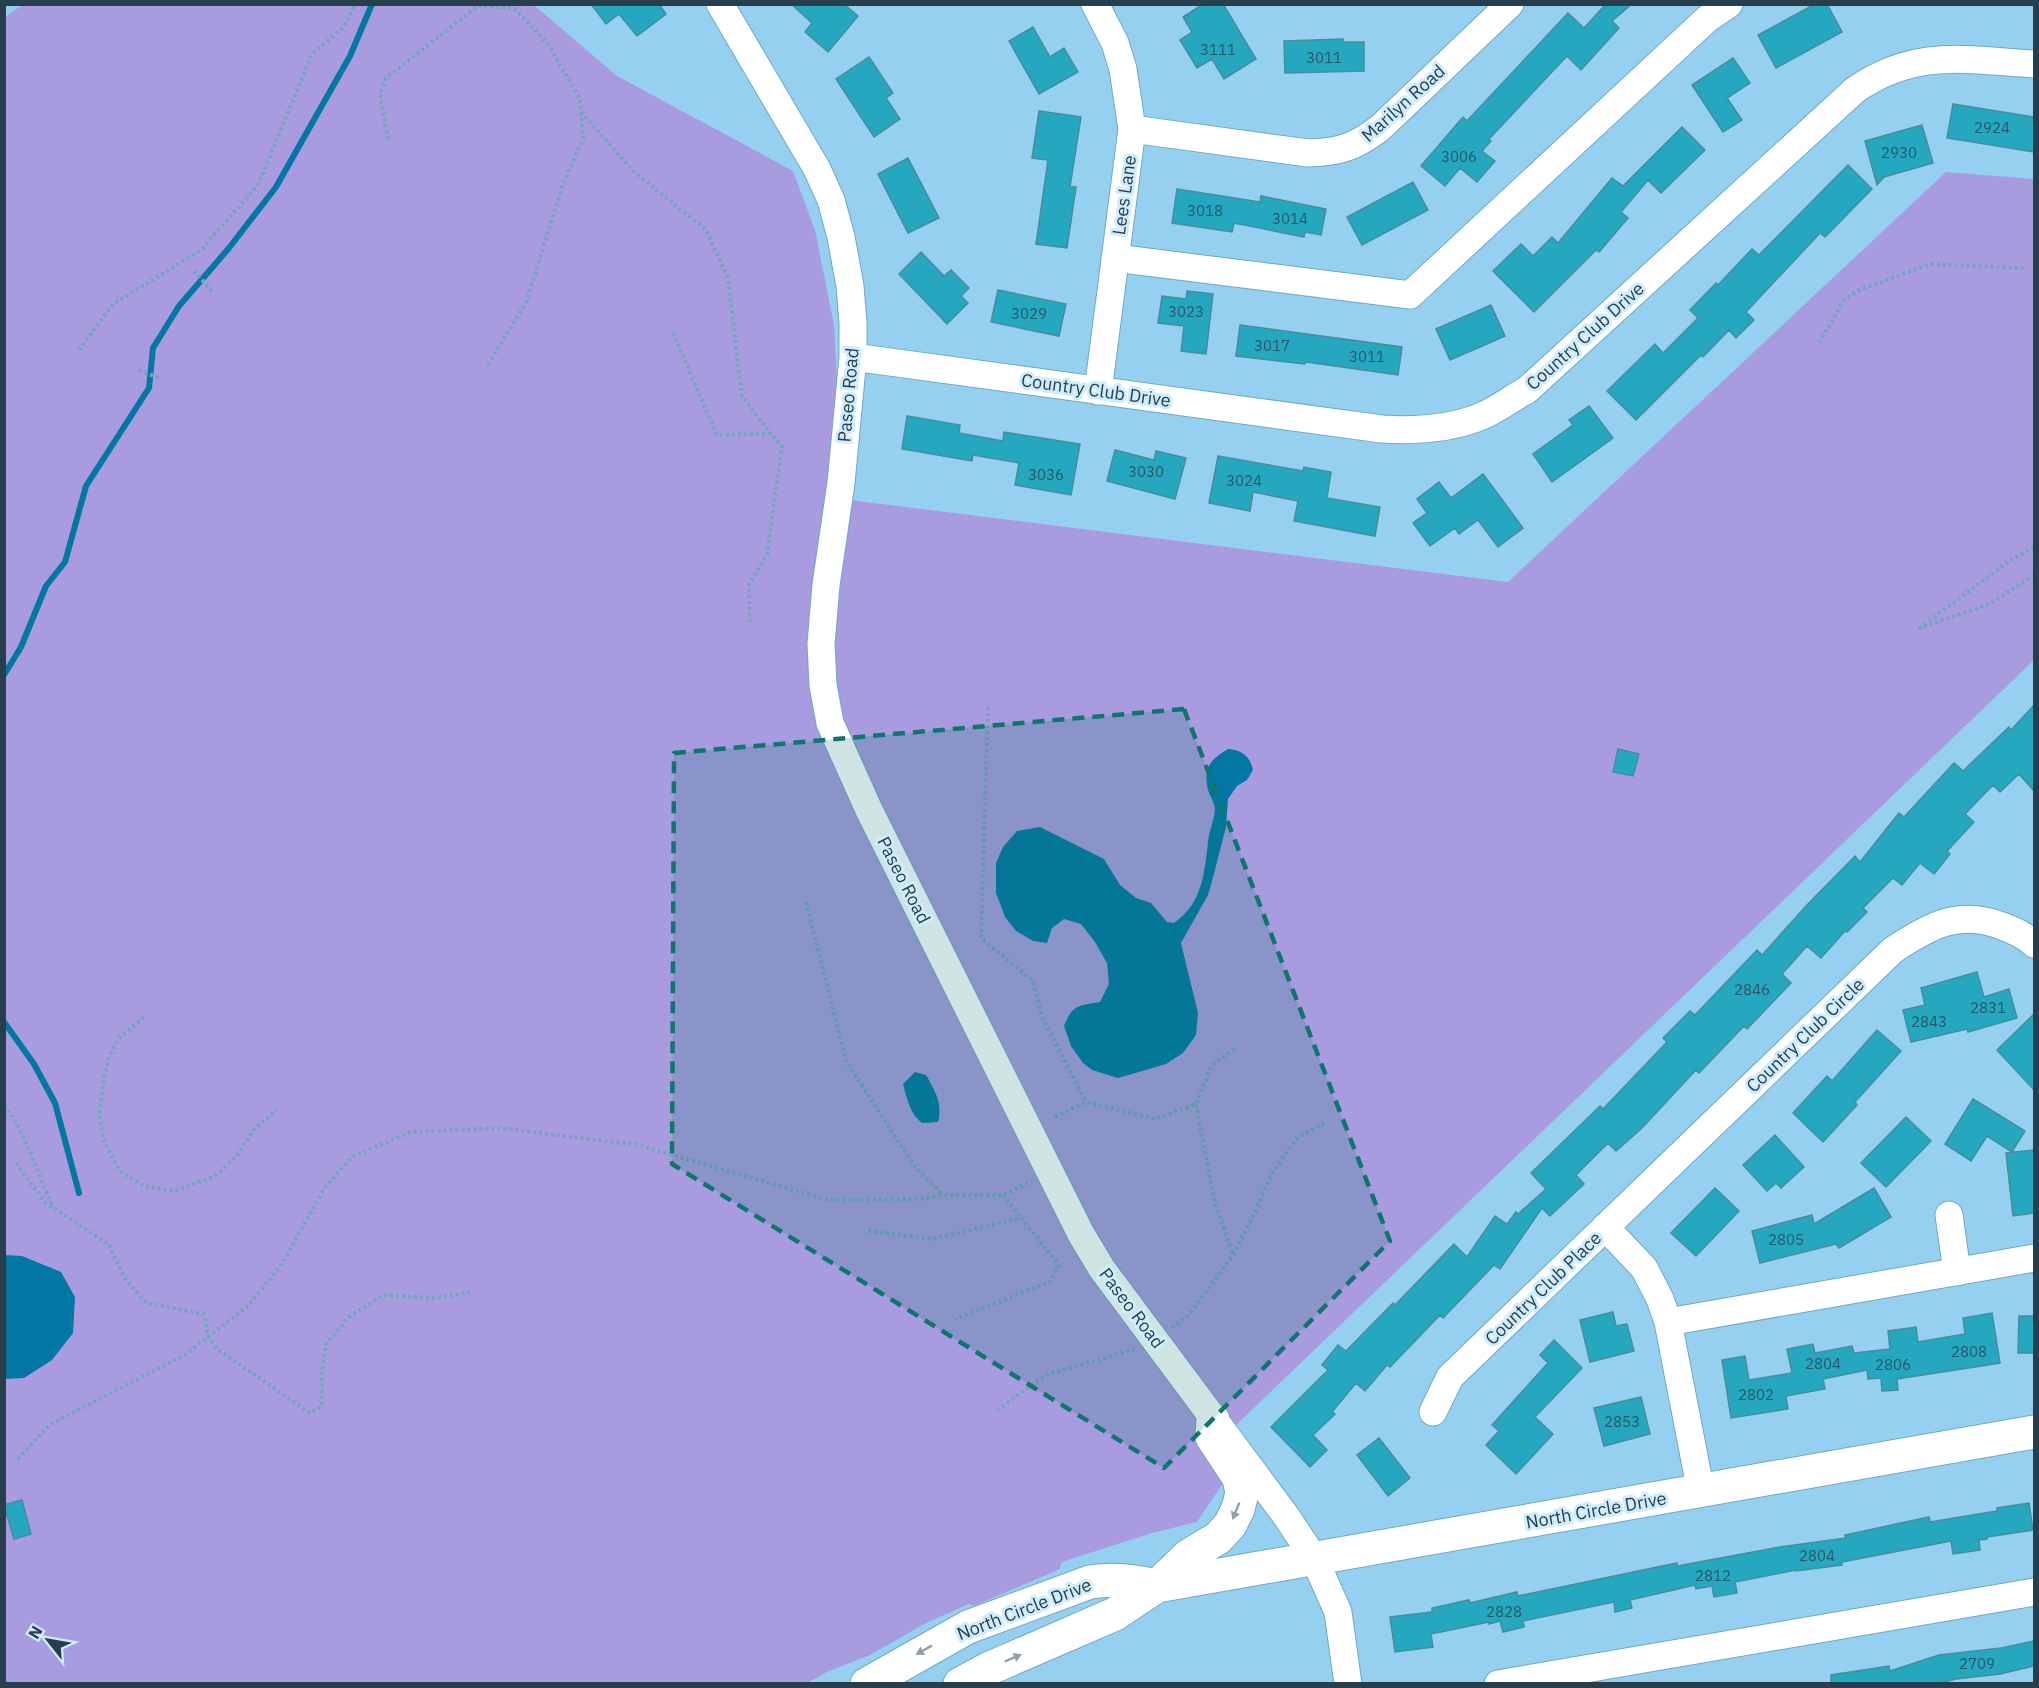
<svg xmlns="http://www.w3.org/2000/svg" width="2039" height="1688" font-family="'IBM Plex Sans',sans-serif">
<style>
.green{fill:#a99be0}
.water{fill:#0277a3}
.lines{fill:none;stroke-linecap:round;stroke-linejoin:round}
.stream{stroke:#0277a3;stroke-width:6}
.building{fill:#25a8bf;stroke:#448d9c;stroke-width:1.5}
.minor-casing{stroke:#6ea8c7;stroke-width:29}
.major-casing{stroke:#6ea8c7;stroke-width:35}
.path{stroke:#74a4be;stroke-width:4;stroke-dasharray:3 3;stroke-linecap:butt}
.minor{stroke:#fff;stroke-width:27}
.major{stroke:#fff;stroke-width:33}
.oneway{fill:#939fa6}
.marked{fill:#0f766e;fill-opacity:0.2;stroke:#0f766e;stroke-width:4.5;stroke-dasharray:12 8;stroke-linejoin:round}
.labels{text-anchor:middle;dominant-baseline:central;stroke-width:6;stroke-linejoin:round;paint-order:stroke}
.number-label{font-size:15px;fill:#265969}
.street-label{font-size:18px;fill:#273f4c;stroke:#cfecfd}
</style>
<rect width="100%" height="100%" fill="#95d0f0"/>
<path class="green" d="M22,5h512l83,71 176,95 22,59 19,95 3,53 -10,117 30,6 651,81 438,-410 88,7v481l-798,765 -24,20 17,29 -32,48 -45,11 -87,28 -4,2 -1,6 -86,37 -5,-2 -43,19 -56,32 -43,17 -20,11 -802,1 -1,-1666z"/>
<path class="water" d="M1228,749c14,1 22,7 25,21l-6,10 -10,6 -9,13 -2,28 -15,58 -3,10 -27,48 17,70 -2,22 -13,18 -17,11 -48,14 -26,-8 -9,-7 -12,-17 -7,-20c9,-22 14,-20 36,-24l9,-18 -2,-21 -12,-21 -14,-18 -17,-5 -12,9 -5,15 -14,-2 -17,-10 -11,-14 -9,-24v-30l7,-16 14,-16 23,-4 64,32 16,26 16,13 15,5 16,19 7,1c31,-22 30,-53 35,-88 2,-8 6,-19 6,-27 -1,-6 -5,-12 -7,-18 -5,-23 2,-30 20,-41z
M915,1072l11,3c9,16 17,28 12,47l-16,1c-12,-9 -15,-24 -19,-39z
M5,1255l17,1 39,16 14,25 -2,36 -21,27 -28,18 -19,1z"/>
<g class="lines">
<path class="stream" d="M4,675l17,-28 25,-61 19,-24 21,-76 63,-98 4,-40 26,-42 50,-58 47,-61 74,-131 22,-52
M4,1022l30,42 21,39 24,90"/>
</g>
<path class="building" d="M591,4h68l7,10 -29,22 -18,-22 -13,10z
M791,4h53l14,12 -30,36 -23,-20 7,-9z
M1203,4h20l33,55 -32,20 -12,-20 -15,9 -17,-28 12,-8 -9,-15z
M1606,4h26l-20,17 7,7 -38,42 -14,-14 -78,83 2,2 -9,10 13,10 -18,21 -17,-14 -15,18 -24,-20 42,-49 4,4 101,-108 16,15z
M1815,4h12l15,28 -66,36 -18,-33z
M1033,27l17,30 14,-9 14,24 -39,22 -30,-53z
M1343,39v3h21v29l-79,2 -1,-32z
M869,57l24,36 -7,5 14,21 -26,18 -38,-58z
M1733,58l17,25 -23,15 15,22 -19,12 -31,-47z
M1953,104l81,13v35l-87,-14z
M1039,111l42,6 -11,70h6l-9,61 -31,-4 12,-84 -16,-2z
M1922,125l11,38 -49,14 -7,8 -12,-44z
M1682,127l23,23 -44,43 -13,-13 -27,32 7,6 -29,34 -3,-2 -62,62 -41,-41 28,-27 12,12 19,-19 6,6 54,-65 11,8z
M908,158l31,60 -31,15 -30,-59z
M1848,165l24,24 -47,48 -5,-4 -74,79 8,8 -18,18 -7,-8 -26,27 -2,-2 -65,65 -29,-29 48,-47 8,9 35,-35 -8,-8 26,-27 2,2 34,-36 7,6z
M1413,182l15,28 -66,35 -15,-28z
M1177,189l83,13 1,-6 65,13 -5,26 -16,-3 -1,5 -70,-14 -2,9 -60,-9z
M921,252l23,24 7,-6 18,18 -8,8 7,7 -21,21 -48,-50z
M998,290l68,14 -7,32 -68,-14z
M1187,291l26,3 -7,60 -25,-3 3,-25 -26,-3 4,-27 24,3z
M1491,305l14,31 -55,24 -14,-31z
M1240,325l162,22 -4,28 -92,-13 -1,2 -69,-8z
M1589,406l24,32 -61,44 -19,-28 40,-29 -4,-5z
M907,416l53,9 -1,8 44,8 1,-9 76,12 -9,51 -56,-10 4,-22 -46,-8 -1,6 -70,-12z
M1115,450l39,10 2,-9 30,7 -11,41 -68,-18z
M1218,456l85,15 1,-4 27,5 -4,26 53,9 -5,29 -81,-15 4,-20 -45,-9 -3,19 -41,-8z
M1483,474l40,54 -25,19 -20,-27 -19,14 -4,-6 -25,18 -17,-23 14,-10 -10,-14 22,-17 12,16z
M2034,705v86l-15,-17 -19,18 -7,-7 -28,29 9,8 -27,29 3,3 -16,20 -14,-11 -18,22 -9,-7 -30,30 4,4 -20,20 -2,-1 -24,27 -14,-12 -25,28 9,9 -44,46 -3,-3 -45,47 -3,-3 -55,59 -25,22 -8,-8 -32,32 8,9 -34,32 -8,-8 -42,61 -6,-4 -51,53 -3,-3 -50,52 -3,-2 -22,26 -9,-8 -24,29 3,2 -22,21 14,15 -17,17 -39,-40 57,-57 -6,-5 16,-20 8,6 47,-48 2,2 59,-61 13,13 28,-41 12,8 9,-12 2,2 28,-25 -15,-16 69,-67 3,3 64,-67 -4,-4 27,-27 5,4 62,-65 5,5 45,-50 48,-49 5,6 39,-49 5,4 50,-54 9,8 46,-44 2,3z
M1618,749l21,5 -6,22 -20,-4z
M1977,972l7,25 25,-8 8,29 -49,14 -1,-3 -56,13 -8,-32 22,-5 -4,-17z
M2034,1014v76l-37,-40z
M1877,1030l24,21 -46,51 2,3 -34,37 -30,-29 34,-37 5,5z
M1973,1099l52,32 -13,21 -25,-16 -16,25 -26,-17z
M1906,1117l25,24 -45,46 -25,-24z
M1775,1135l29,32 -23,21 -5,-5 -9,8 -24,-26z
M2034,1150v63l-21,3 -7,-63z
M1715,1188l24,23 -43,45 -25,-23z
M1874,1188l17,29 -52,31 -3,-4 -76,19 -8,-32 60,-16 2,9z
M1613,1312l3,14 11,-2 7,27 -44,11 -10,-42z
M1992,1313l8,50 -103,16 1,11 -16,1 -1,-13 -13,1 -1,-9 -44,9 2,10 -39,7 2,13 -57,9 -9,-58 23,-4 4,24 43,-7 -5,-24 26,-5 2,9 37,-7 2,7 36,-4 -2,-18 28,-4 2,15 47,-8 -2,-16z
M2019,1316h15v37h-16z
M1554,1340l28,28 -47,49 18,17 -37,40 -30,-29 13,-14 -7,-6 56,-62 -8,-8z
M1641,1397l9,37 -46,12 -10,-38z
M1379,1438l31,40 -22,18 -31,-41z
M22,1500l9,34 -17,5 -10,-34z
M2029,1503l4,27 -46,7v2l-8,1 1,10 -27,4 -2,-13 -109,21v3l-46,6v-1l-61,12 2,11 -23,4 -2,-11 -16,3 -1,-4 -65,15 2,8 -17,4 -1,-10 -91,19 1,6 -21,5 -3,-11 -11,3v-2l-58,12 2,13 -38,5 -5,-35 42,-5v-4l37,-8 1,3 47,-11 1,4 159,-33v3l103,-19 66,-9 -1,-3 84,-18 1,5 67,-11v-3z
M2034,1641v25l-34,8 -44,5 -15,4h-110v-8l58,-9 1,5 49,-16 62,-7z"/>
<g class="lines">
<defs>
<path id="minor" d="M720,4l97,165 14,31 10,37 9,49 3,37v34l-12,126 -15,102 -5,59 2,41 7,38 39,87 212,424 21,35 184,247 28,42 24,54 10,72
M1095,4l20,39 8,26 9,60 -34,262
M1132,129l176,24c32,-1 47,-6 72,-25l130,-124
M1115,258l295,37 297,-276 22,-15
M853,357l529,72c34,2 69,0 100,-13 16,-7 30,-18 45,-26l328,-300c61,-42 110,-30 179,-26
M1949,1215l8,57
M1605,1227l39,41 16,31 8,23 33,170
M1668,1322l366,-64
M1433,1412l17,-35 443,-427c36,-24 66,-41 109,-24 11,4 24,10 32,18
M1498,1684l536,-92"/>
<path id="major" d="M867,1684l101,-57 122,-45c24,-4 43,-1 67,4l877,-154
M960,1684l28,-15 127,-55 42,-28 31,-30 30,-18 12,-13 8,-16 4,-16 -3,-15 -27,-41 1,-17"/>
</defs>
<use href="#minor" class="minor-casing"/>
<use href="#major" class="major-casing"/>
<path class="path" d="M581,112l52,59 73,59 22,48 14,118 29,38
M388,139l-8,-45 6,-16 92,-72 36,2 34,36 32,55 3,39 -21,49 -36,116 -39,63
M194,271l20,22
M673,333l44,102 54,-1 11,13 -15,107 -18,31 1,40
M1819,343l25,-43 17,-11 70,-25 94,4
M79,350l34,-46 88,-54 57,-65 54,-131 32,-27 11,-23
M139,370l22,9
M2034,547l-22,12 -92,69 70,-24 44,-29
M988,707l-7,231 52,43 9,36 44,85
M806,902l40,159 69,106 28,28
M144,1017l-25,21 -10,18 -6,30 -4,30 5,25 15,29 24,16 30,5 41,-14 22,-20 19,-29 22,-18
M1196,1104l19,100 18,50
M4,1105c25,32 32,69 50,103
M1055,1117l31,-15 69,17 41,-15 16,-39 24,-17
M16,1163l30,40 63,42 16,34 22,24 57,11 4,22 9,13 93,64 12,-7v-32l4,-30 24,-28 34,-21 49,3 39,-6
M1003,1195l18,23
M868,1231l65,8 88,-21 38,47 -9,17 -95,37
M1172,1328l16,-12 45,-61 22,-43 16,-37 27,-38 29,-15
M997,1410l49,-35 89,-26
M18,1459l31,-34 134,-69 65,-50 34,-42 43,-77 28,-31 58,-24 89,-4 138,17 190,55 93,-1 22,-4h60l29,-14"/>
<use href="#minor" class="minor"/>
<use href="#major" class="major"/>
</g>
<defs><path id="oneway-solid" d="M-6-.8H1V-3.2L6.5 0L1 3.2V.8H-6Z" transform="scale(1.5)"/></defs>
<g class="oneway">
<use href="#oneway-solid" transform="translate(1236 1511) rotate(112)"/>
<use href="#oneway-solid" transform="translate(924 1650) rotate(151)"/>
<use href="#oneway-solid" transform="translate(1013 1658) rotate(-23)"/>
</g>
<path class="marked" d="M1184,709l206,532 -226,227 -492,-304 2,-411z"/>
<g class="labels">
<g class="number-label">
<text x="1218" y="49">3111</text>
<text x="1324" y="57">3011</text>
<text x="1992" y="127">2924</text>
<text x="1899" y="152">2930</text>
<text x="1459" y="156">3006</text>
<text x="1205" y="210">3018</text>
<text x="1290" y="218">3014</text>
<text x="1186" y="311">3023</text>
<text x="1029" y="313">3029</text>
<text x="1272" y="345">3017</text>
<text x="1367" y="356">3011</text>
<text x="1146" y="471">3030</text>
<text x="1046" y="474">3036</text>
<text x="1244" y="480">3024</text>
<text x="1752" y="989">2846</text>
<text x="1988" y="1007">2831</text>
<text x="1929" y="1021">2843</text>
<text x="1786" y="1239">2805</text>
<text x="1969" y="1351">2808</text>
<text x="1823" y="1363">2804</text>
<text x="1893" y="1364">2806</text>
<text x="1756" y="1394">2802</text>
<text x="1622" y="1421">2853</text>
<text x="1817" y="1555">2804</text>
<text x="1713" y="1575">2812</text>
<text x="1504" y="1611">2828</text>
<text x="1977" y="1663">2709</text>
</g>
<g class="street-label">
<text transform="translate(1403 103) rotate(-42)">Marilyn Road</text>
<text transform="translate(1124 195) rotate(-82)">Lees Lane</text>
<text transform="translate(1585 336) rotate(-42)">Country Club Drive</text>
<text transform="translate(1096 390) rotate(8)">Country Club Drive</text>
<text transform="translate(848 395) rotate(-85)">Paseo Road</text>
<text transform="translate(904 880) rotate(63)">Paseo Road</text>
<text transform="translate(1805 1035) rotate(-44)">Country Club Circle</text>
<text transform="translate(1543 1288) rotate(-44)">Country Club Place</text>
<text transform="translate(1132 1308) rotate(53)">Paseo Road</text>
<text transform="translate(1596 1510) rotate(-10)">North Circle Drive</text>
<text transform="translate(1024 1609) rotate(-21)">North Circle Drive</text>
</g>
</g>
<rect width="2039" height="1688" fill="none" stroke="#273f4c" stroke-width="12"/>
<g transform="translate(48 1640) rotate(301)" stroke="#cfecfd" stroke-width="4.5" paint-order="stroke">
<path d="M0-4.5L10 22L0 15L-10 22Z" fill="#273f4c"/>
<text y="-9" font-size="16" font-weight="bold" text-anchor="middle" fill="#273f4c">N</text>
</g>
</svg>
